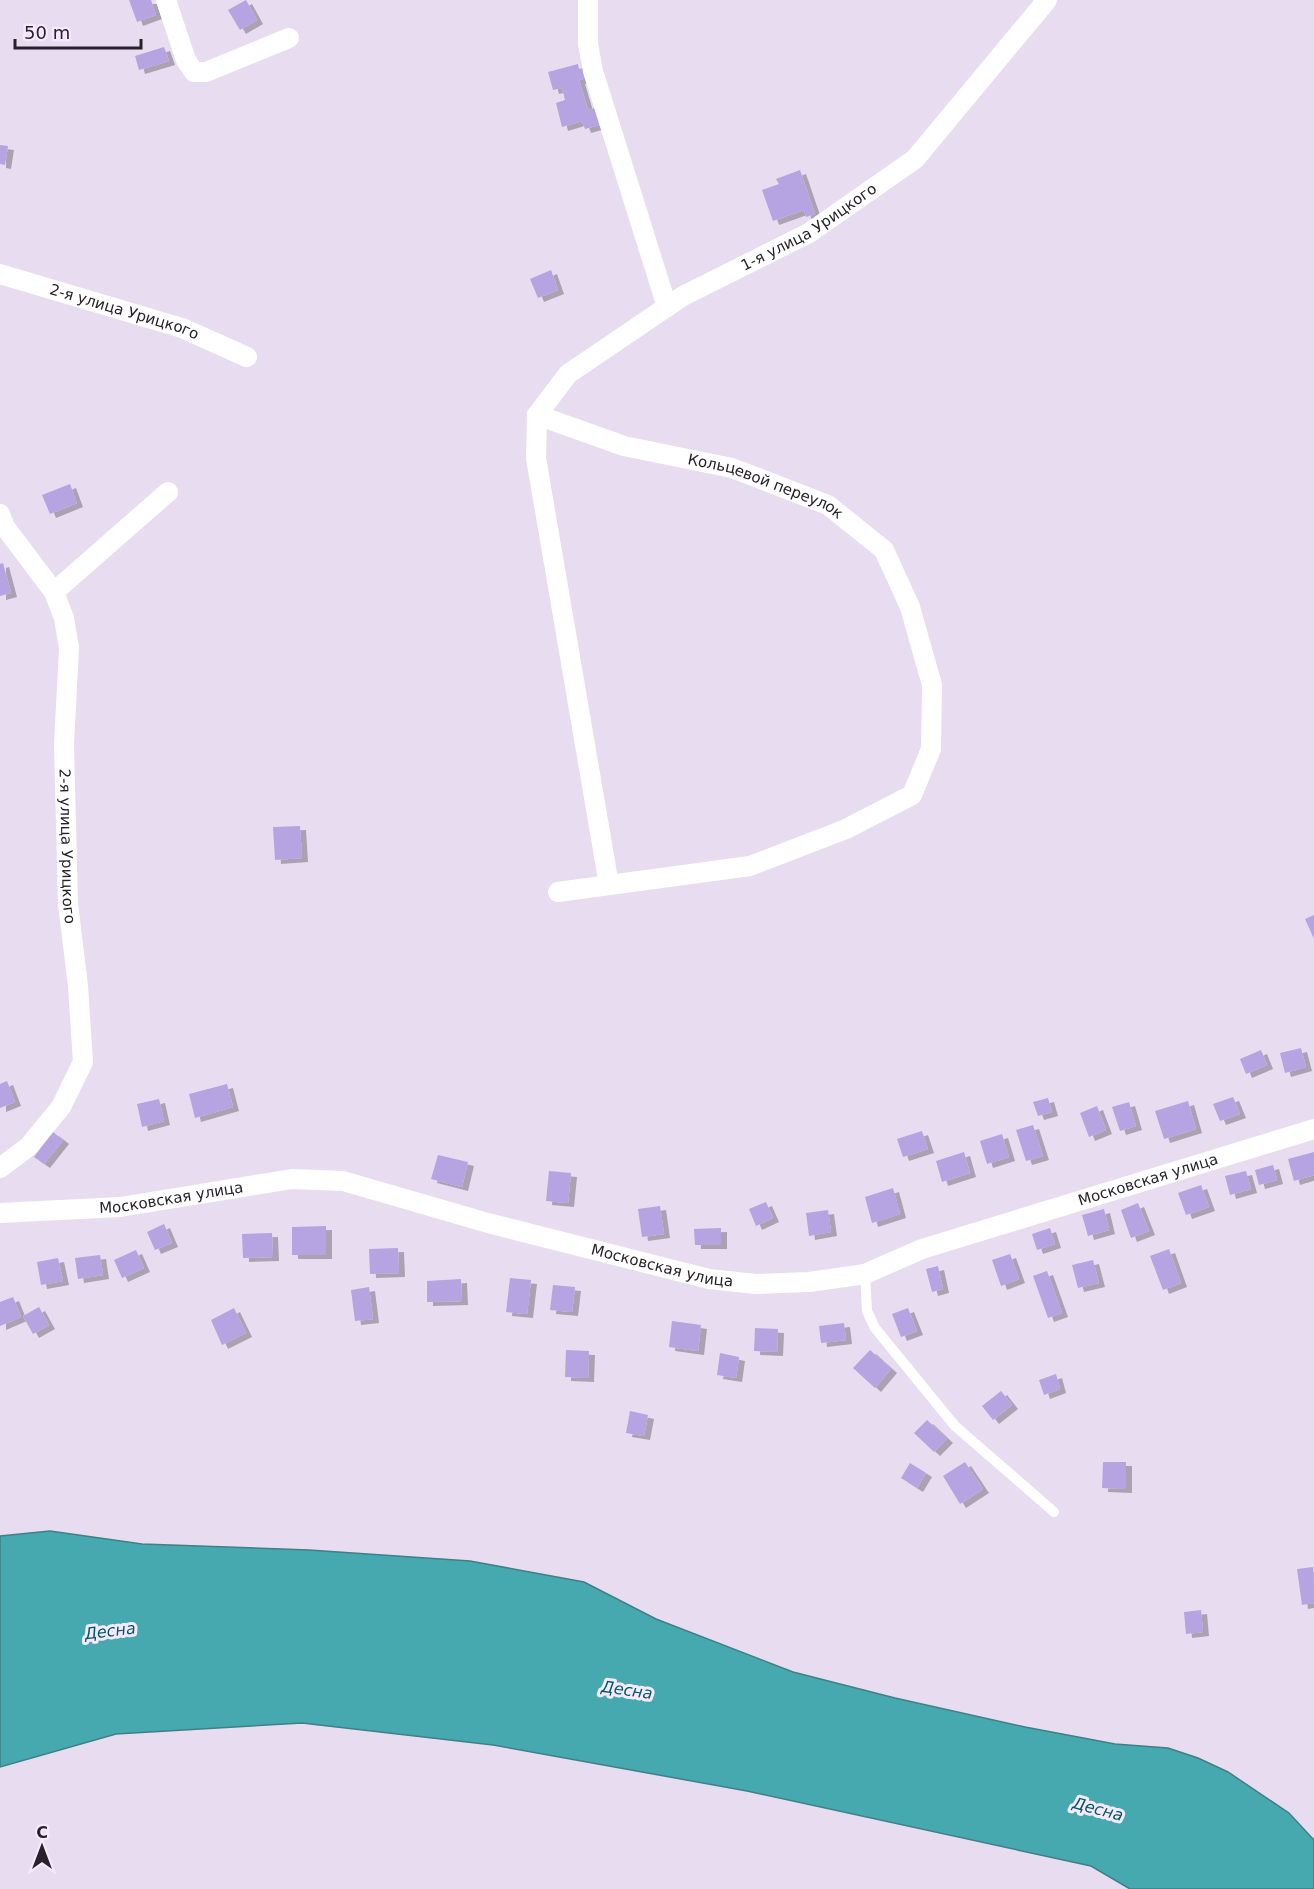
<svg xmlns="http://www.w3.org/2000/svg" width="1314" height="1889" font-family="'DejaVu Sans',sans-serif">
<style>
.water{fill:#46a9af;stroke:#3d8087;stroke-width:1.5}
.building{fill:#b5a3e2;filter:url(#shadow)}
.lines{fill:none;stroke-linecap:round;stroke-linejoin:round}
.lane{stroke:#fff;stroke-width:10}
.street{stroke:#fff;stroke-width:20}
.labels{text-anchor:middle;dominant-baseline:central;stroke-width:6;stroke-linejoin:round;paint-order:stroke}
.street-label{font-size:15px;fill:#27222a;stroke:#f6e9ff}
.water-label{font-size:16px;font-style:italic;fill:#005a5f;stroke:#f6e9ff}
</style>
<defs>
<filter id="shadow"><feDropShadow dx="6" dy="4" stdDeviation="0" flood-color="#0004"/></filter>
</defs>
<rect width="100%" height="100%" fill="#e8dcf1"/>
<path class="water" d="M50,1531l92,13 167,6 161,11 114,21 72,37 137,53 102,26 130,29 90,17 53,4 30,10 30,14 61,41 25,27v49h-184l-39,-23 -344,-75 -254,-46 -191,-22 -186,11 -116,33v-231z"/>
<path class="building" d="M129,0h22l5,15 -19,7z
M246,0l11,20 -17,10 -12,-20z
M164,47l5,14 -30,9 -4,-14z
M578,64l1,5 5,-1 3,10 -8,2 9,30 10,-3 5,17 -18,5 -3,-8 -20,6 -6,-24 9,-3 -3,-12 -9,2 -5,-18z
M0,145l8,1 -3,19 -5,-1z
M800,170l15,44 -9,3 -2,-7 -31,11 -11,-31 17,-6 -3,-5z
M551,270l7,20 -20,8 -8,-19z
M70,484l7,19 -27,11 -8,-19z
M3,563l8,30 -11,3v-32z
M300,826l2,32 -27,2 -2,-33z
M1314,915v24l-9,-20z
M1301,1048l5,19 -21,6 -5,-20z
M1261,1050l6,15 -21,9 -6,-15z
M7,1081l8,21 -15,6v-24z
M227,1084l6,23 -38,11 -6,-24z
M1233,1097l7,17 -20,7 -7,-17z
M1048,1098l4,14 -14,4 -5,-14z
M159,1099l5,22 -22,6 -5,-23z
M1188,1101l8,28 -32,10 -9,-28z
M1129,1102l7,24 -16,5 -8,-24z
M1097,1106l9,24 -17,7 -9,-24z
M1033,1125l10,31 -17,5 -10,-31z
M922,1131l6,18 -25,8 -6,-18z
M53,1132l10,8 -19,24 -10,-7z
M1002,1134l7,23 -22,7 -7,-23z
M964,1152l6,21 -28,9 -6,-21z
M1314,1152v23l-20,6 -6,-22z
M438,1155l30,7 -6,25 -31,-8z
M1273,1165l4,15 -18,5 -4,-15z
M549,1171l22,2 -3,30 -22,-2z
M1246,1171l5,18 -21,6 -5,-19z
M1201,1185l8,22 -23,8 -8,-22z
M893,1188l7,26 -28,9 -7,-26z
M766,1202l7,16 -17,8 -7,-17z
M1138,1203l11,28 -18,7 -10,-28z
M660,1206l4,28 -22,3 -4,-28z
M1104,1209l5,21 -21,6 -6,-21z
M828,1210l3,22 -22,4 -3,-23z
M164,1224l8,19 -17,7 -8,-18z
M326,1226v29h-34v-28z
M721,1228v17h-26l-1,-16z
M1050,1228l5,16 -18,6 -5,-16z
M272,1233l1,24 -30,1 -1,-24z
M398,1248l1,25 -29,1 -1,-25z
M1169,1249l12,34 -18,7 -13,-34z
M136,1250l8,18 -22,10 -8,-18z
M1010,1254l9,25 -18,7 -9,-26z
M100,1255l3,20 -25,4 -3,-21z
M58,1258l5,23 -22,4 -4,-23z
M1093,1260l6,23 -21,5 -6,-23z
M938,1266l5,23 -11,3 -6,-23z
M1047,1271l15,42 -14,5 -15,-42z
M510,1278l21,2 -4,34 -21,-2z
M461,1279l1,22 -35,1v-21z
M553,1285l22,2 -3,25 -22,-2z
M369,1287l4,32 -18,2 -4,-31z
M13,1297l8,20 -21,9v-24z
M39,1307l10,18 -16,9 -10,-18z
M234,1308l12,25 -24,12 -11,-25z
M908,1308l9,23 -16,6 -9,-23z
M672,1321l29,4 -3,26 -29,-4z
M844,1323l2,17 -25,3 -2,-17z
M755,1328l23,1 -1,23 -23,-1z
M566,1350l23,1 -1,27 -23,-1z
M870,1350l21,19 -16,19 -22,-20z
M720,1353l19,4 -3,21 -19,-3z
M1056,1374l4,15 -16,6 -5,-15z
M1001,1391l11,14 -19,15 -11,-14z
M630,1411l18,4 -4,21 -18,-3z
M927,1420l20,19 -13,13 -20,-19z
M965,1462l18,27 -23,15 -17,-28z
M1103,1462h23v27l-24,-1z
M910,1463l16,10 -9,15 -16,-10z
M1313,1567l1,36 -12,2 -5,-36z
M1201,1610l2,22 -17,2 -2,-22z"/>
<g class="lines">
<path class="lane" d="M865,1274l2,37 8,17 80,98 99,86"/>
<g class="street">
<path d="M166,0l20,60 8,12h12l83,-34"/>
<path d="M588,0v44l5,27 74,236"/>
<path id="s1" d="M0,274l182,54 65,29"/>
<path id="s2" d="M537,415l87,31 108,22 96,37 56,45 26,57 22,78 -1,64 -19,46 -66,34 -96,37 -192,26"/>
<path id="s3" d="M537,415l31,-41 115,-78 126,-63 106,-74 132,-159"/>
<path d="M537,415l-1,43 73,427"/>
<path id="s4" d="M0,514l5,13 49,65 10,26 5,30 -5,96 4,160 10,82 5,76 -22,45 -33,40 -28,21"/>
<path d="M54,592l114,-100"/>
<path id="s5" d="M0,1213l120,-6 172,-28 51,2 145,42 221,56 47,5 53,-2 56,-8 57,-25 392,-120"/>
</g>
</g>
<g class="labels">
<g class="street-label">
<text stroke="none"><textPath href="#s3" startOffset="334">1-я улица Урицкого</textPath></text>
<text stroke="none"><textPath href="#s1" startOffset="130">2-я улица Урицкого</textPath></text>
<text stroke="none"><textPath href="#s2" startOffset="240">Кольцевой переулок</textPath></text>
<text stroke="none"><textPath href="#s4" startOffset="352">2-я улица Урицкого</textPath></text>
<text stroke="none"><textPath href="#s5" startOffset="1180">Московская улица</textPath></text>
<text stroke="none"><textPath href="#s5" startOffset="172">Московская улица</textPath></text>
<text stroke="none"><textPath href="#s5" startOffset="676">Московская улица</textPath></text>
</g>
<g class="water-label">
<text transform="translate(110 1631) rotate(-7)">Десна</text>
<text transform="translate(627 1690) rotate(8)">Десна</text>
<text transform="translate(1098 1809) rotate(15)">Десна</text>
</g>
</g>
<g transform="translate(42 1847)" stroke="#f6e9ff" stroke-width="4.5" paint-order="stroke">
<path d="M0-4.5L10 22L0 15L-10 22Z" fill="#27222a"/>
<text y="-9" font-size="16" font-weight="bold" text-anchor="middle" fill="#27222a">С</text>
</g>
<path d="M15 39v9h126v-9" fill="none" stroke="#27222a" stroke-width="3"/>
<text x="24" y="39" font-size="18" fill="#27222a" stroke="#f6e9ff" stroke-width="4.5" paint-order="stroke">50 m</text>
</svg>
